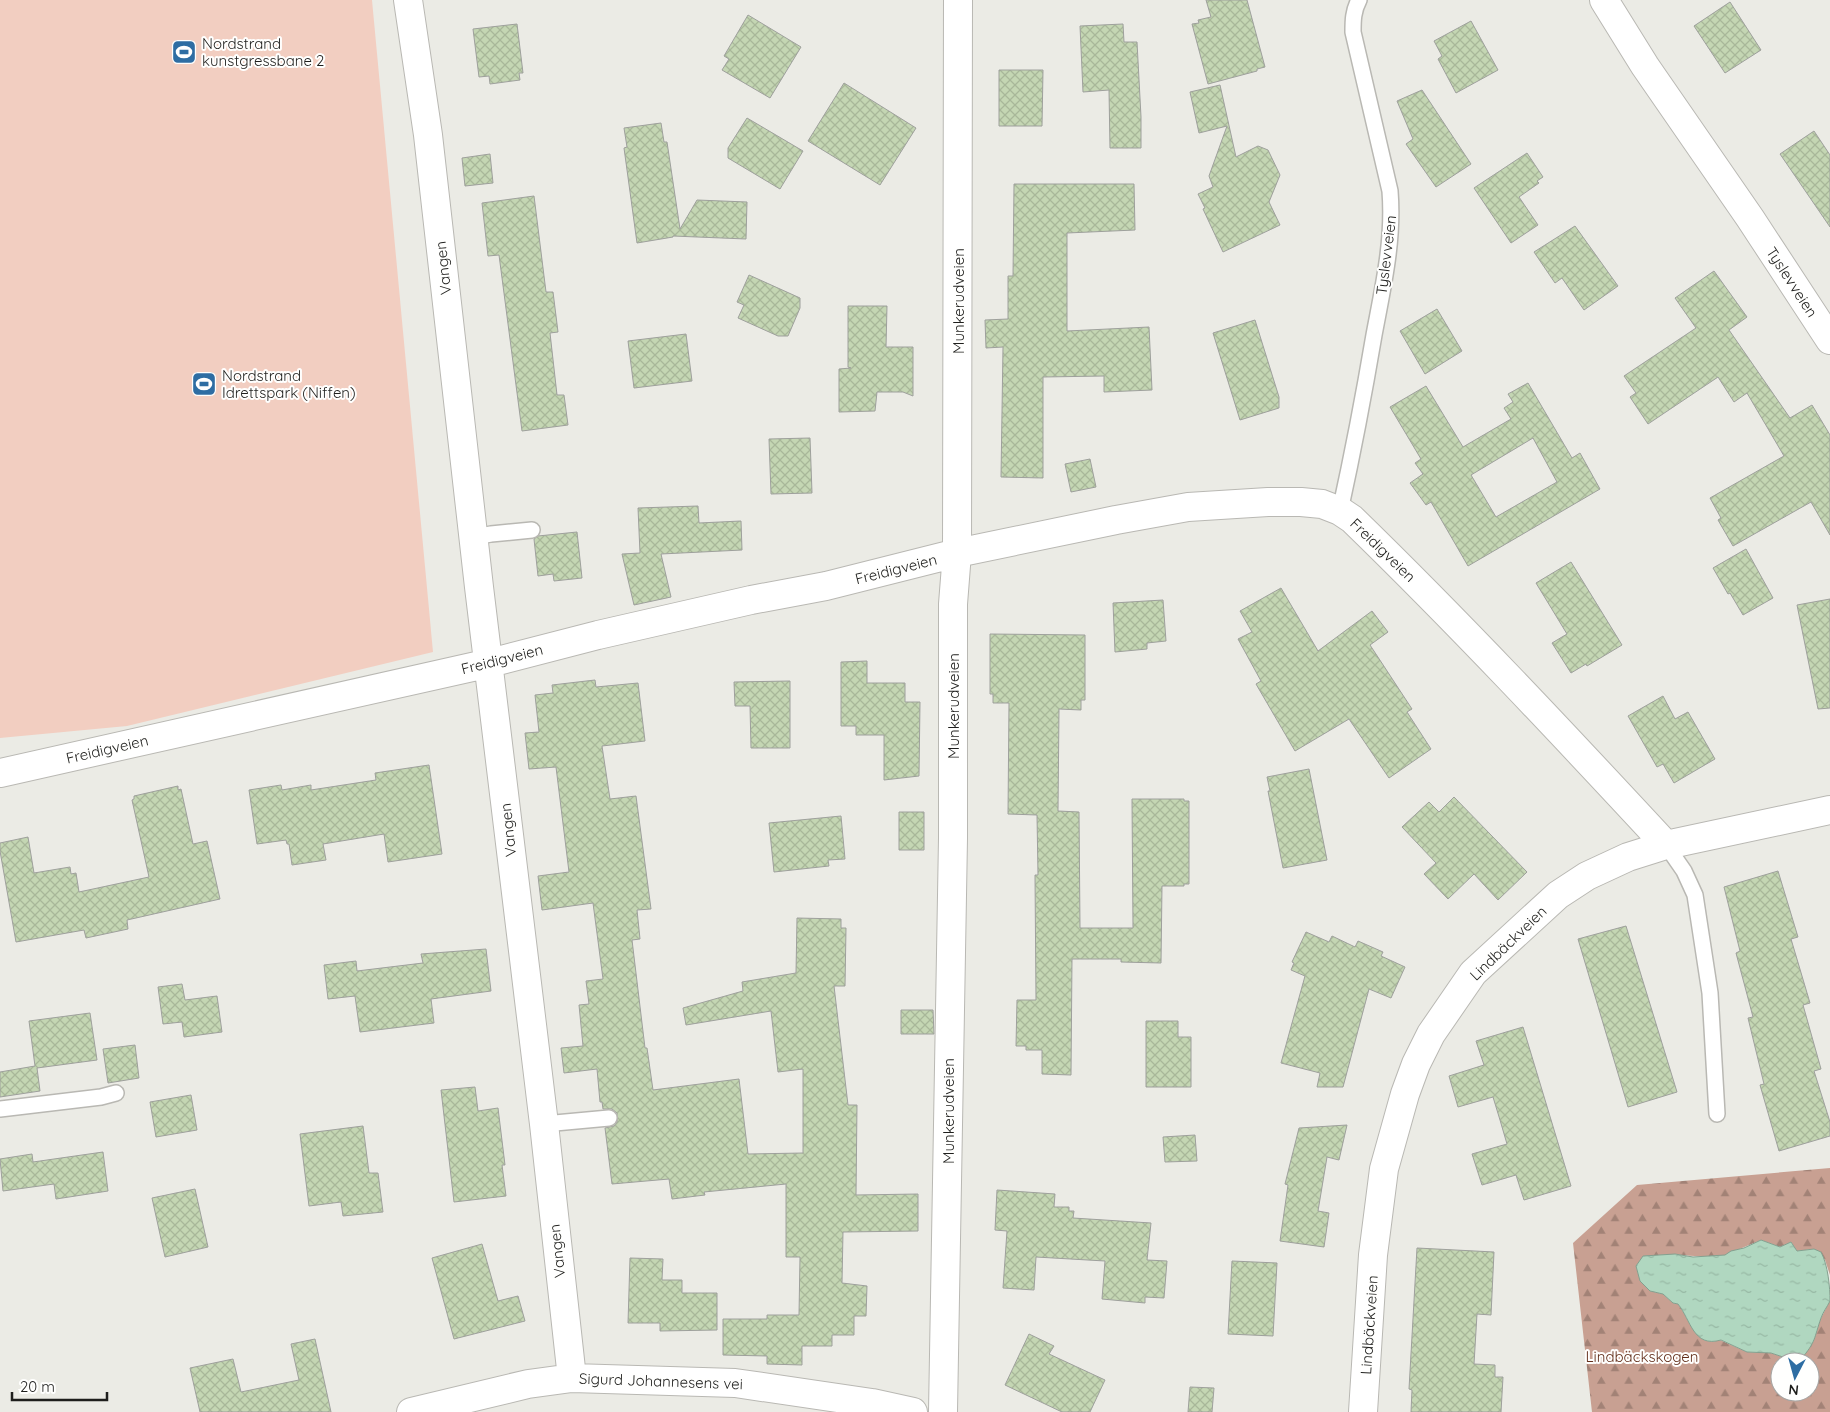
<svg xmlns="http://www.w3.org/2000/svg" width="1830" height="1412" font-family="Quicksand,sans-serif">
<style>
.forest{fill:url(#forest-firs);fill-rule:evenodd}
.garden{fill:#f2cec1}
.water{fill:url(#water-ripples);stroke:#84a08f}
.building{fill:url(#building-cross-hatch);stroke:#9ea09c;fill-rule:evenodd}
.lines{fill:none;stroke-linecap:round;stroke-linejoin:round}
.service-casing{stroke:#b9b8b3;stroke-width:18}
.minor-casing{stroke:#b9b8b3;stroke-width:30}
.service{stroke:#fff;stroke-width:15}
.minor{stroke:#fff;stroke-width:28}
.labels{text-anchor:middle;dominant-baseline:central;stroke-width:4;stroke-linejoin:round;paint-order:stroke}
.poi-label{font-size:15px;fill:#1e1e1c;stroke:#fffffe;text-anchor:start}
.street-label{font-size:15px;fill:#1e1e1c;stroke:#fffffe}
.park-label{font-size:15px;fill:#622e1a;stroke:#fffffe}
</style>
<defs>
<pattern id="forest-firs" width="22" height="20" patternUnits="userSpaceOnUse" patternTransform="scale(1.25)"><rect width="22" height="20" fill="#c8a092"/><path d="M5 1l3.5 6h-7zM16 11l3.5 6h-7z" fill="#a28276"/></pattern>
<pattern id="water-ripples" width="26" height="14" patternUnits="userSpaceOnUse" patternTransform="scale(1.25)"><rect width="26" height="14" fill="#b0d7c0"/><path d="M2 4q2-2 4 0t4 0M15 11q2-2 4 0t4 0" fill="none" stroke="#97b8a4"/></pattern>
<pattern id="building-cross-hatch" width="8" height="8" patternUnits="userSpaceOnUse" patternTransform="scale(1.25)"><rect width="8" height="8" fill="#c4d6b3"/><path d="M0 0l8 8M0 8l8-8" fill="none" stroke="#a8b799"/></pattern>
</defs>
<rect width="100%" height="100%" fill="#ebebe5"/>
<path class="forest" d="M1830,1168v107l-5,-15 -11,-11 -17,2 -6,-9 -11,5 -19,-7c-12,5 -24,10 -35,15 -8,3 -41,1 -51,-1l-25,37 13,3 10,9 5,1c12,15 17,44 42,36l27,12 24,1 15,5 34,-38 10,-20v112h-238l-19,-169 64,-58zM1780,1362h30v30h-30z"/>
<path class="garden" d="M0,0h372l61,652 -306,74 -127,12z"/>
<path class="water" d="M1761,1240l19,7 11,-5 6,9 17,-2 7,3c7,13 9,35 9,49 -3,6 -7,11 -9,17 -7,20 -5,24 -20,41l-15,-1 -15,-5 -24,-1 -26,-12c-28,8 -30,-20 -43,-36l-5,-1 -10,-9 -13,-3 -10,-10 -4,-15 7,-10 32,-2 18,3 32,-2 6,-4 13,-3z"/>
<path class="building" d="M1206,0h41l18,67 -8,2v2l-49,13 -16,-60 7,-1 -1,-3 13,-3z
M1730,2l31,48 -36,23 -31,-47z
M748,15l53,32 -31,51 -48,-28 7,-11 -5,-3z
M1471,21l27,49 -42,23 -18,-34 4,-3 -8,-15z
M517,24l6,49h-4l1,7 -30,4 -1,-8 -10,1 -6,-48z
M1123,24l1,18h13l4,75v31h-31l-1,-58 -26,2 -3,-66z
M999,70h44l-1,56h-43z
M844,83l72,45 -36,57 -72,-44z
M1220,85l16,72 22,-11 10,4 12,25 -11,27 11,23 -57,27 -20,-43 2,-1 -7,-14 15,-7 -4,-11 18,-50 -28,7 -9,-41z
M1422,90l49,74 -35,23 -30,-43 7,-5 -16,-38z
M747,118l56,33 -23,38 -52,-31v-10z
M661,123l3,19h3l13,87 17,-29 50,2 -1,37 -73,-3v1l-36,6 -13,-95 3,-1 -3,-19z
M1814,131l16,24v72l-50,-73z
M1527,153l16,24 -6,4 2,2 -20,14 19,28 -27,18 -37,-55z
M490,154l3,29 -28,3 -3,-28z
M1014,184h120l1,46 -68,3v98l82,-4 3,63 -48,2v-16l-61,1v101l-42,-1 2,-130 -17,1 -1,-28 23,-1v-43h5z
M534,196l12,96h7l5,40 -8,1 7,62h7l4,30 -46,6 -23,-176 -11,1 -6,-53z
M1575,226l43,60 -34,24 -22,-32 -7,5 -21,-31z
M1714,271l33,46 -18,13 61,88 22,-13 18,30v100l-19,-33 -78,44 -15,-26 3,-2 -11,-20 74,-42 -37,-63 -13,9 -16,-25 -70,47 -18,-27 6,-4 -12,-17 72,-48 -21,-30z
M749,275l51,23v10l-12,28h-10l-40,-18 6,-13 -7,-3z
M848,306h39l-1,41h27v49l-10,-4h-26l-2,19 -36,1v-43l12,-1 -3,-1z
M1437,309l25,42 -37,23 -25,-43z
M1255,320l24,77v11l-39,12 -27,-87z
M686,334l6,47 -58,7 -6,-47z
M1528,383l44,75 8,-5 20,36 -132,77 -37,-64 -5,3 -16,-22 13,-9 -8,-11 6,-4 -31,-52 36,-21 37,61 48,-28 -7,-11 9,-6 -5,-8zM1533,438l24,44 -61,35 -25,-42z
M810,438l2,55 -41,1 -2,-55z
M1090,459l6,28 -25,5 -6,-28z
M698,506l1,17 42,-2 1,29 -81,4 10,43 -37,8 -12,-51 18,-1 -2,-45z
M577,532l5,46 -28,3 -1,-7 -15,2 -4,-37 4,-3z
M1746,549l27,49 -30,17 -13,-22 -2,1 -15,-26z
M1571,562l51,83 -35,21 -1,-2 -15,9 -19,-30 15,-9 -31,-51z
M1281,588l37,63 54,-40 16,21 -18,13 42,64 -5,3 24,37 -42,29 -40,-59 -54,32 -39,-67 5,-3 -23,-42 14,-7 -12,-21z
M1830,599v109l-12,1 -21,-104z
M1163,600l3,41 -19,2v6l-32,3 -2,-49z
M990,634l95,1v65h-4v10l-22,-1 -1,102 21,1 1,116h53l-1,-129h52v2h5v83h-5v2h-22l-1,77 -40,-1v-3h-49l-1,116 -29,-1v-24h-16v-4h-10l1,-46h19l-1,-125h3l-1,-60 -29,-1 1,-111h-16v-9h-3z
M867,661v22h38v19h15l-1,74 -35,4v-45h-28v-9h-15v-64z
M595,680l1,7 42,-4 7,58 -43,5 8,53 26,-3 15,113 -14,1 3,29 -8,1 13,108h2l6,42 86,-11 9,75 55,-1v-84l-25,3 -7,-61 -85,14 -3,-17 60,-17 -1,-9 54,-9 1,-55 44,1v9h5l-1,58h-11l14,119h9l-1,90 62,-1v37l-75,1 -1,51 25,3 -1,30h-12v19h-22v11h-30v19l-35,-1v-8l-44,-1v-36h44v-4h32l1,-58h-14v-73l-82,8 1,3 -33,4 -3,-20 -57,5 -7,-56 9,-2 3,-4v-9l-5,-4h-9l-1,-7h-2l-3,-33 -33,4 -3,-25 22,-2 -4,-41 10,-1 -3,-23 17,-2 -10,-76 -51,7 -4,-34 31,-4 -13,-105 -27,2 -4,-36 14,-1 -4,-37 18,-2 -1,-8z
M790,681v67h-39l-1,-42h-15l-1,-24z
M1663,696l12,23 13,-7 27,47 -41,24 -11,-19 -6,3 -29,-51z
M429,765l13,89 -54,8 -4,-28 -61,10 3,16 -34,5 -3,-21h-2l-1,-4 -29,4 -8,-54 32,-5 1,5 29,-5v5l65,-10 -1,-7z
M1309,769l18,91 -44,8 -15,-77h2l-3,-14z
M178,786v4l3,-1 12,55 14,-3 13,58 -93,21 1,9 -42,9 -2,-8 -68,12 -16,-91v-8l28,-6 6,36 36,-6 1,7 5,-1 3,19 70,-15 -17,-77 2,-1v-3z
M1454,797l73,75 -29,28 -24,-26 -26,25 -24,-25 12,-11 -34,-36 27,-25 10,10z
M899,812h25v38h-25z
M841,816l4,43 -17,1 1,6 -55,6 -5,-49z
M1778,871l20,66 -7,2 19,64 -7,2 18,64 -7,2 16,51v14l-51,15 -19,-66 4,-1 -16,-66 5,-1 -17,-64 4,-2 -16,-64z
M1626,926l51,166 -49,15 -50,-168z
M1306,932l23,10 3,-6 23,11 3,-6 25,11 -2,4 24,11 -14,31 -22,-9 -26,98h-26l3,-14 -39,-10 24,-87 -14,-6 3,-7 -2,-1z
M486,949l5,42 -60,8 3,24 -74,9 -5,-36 -27,3 -4,-34 32,-4 1,10 66,-8 -2,-9z
M182,984l3,16 32,-4 5,36 -38,5 -2,-15 -19,2 -5,-37z
M901,1010h32l1,24h-33z
M90,1013l7,47 -60,8 3,23 -40,6v-25l35,-6 -6,-45z
M1146,1021h32v16h13v50h-45z
M1523,1027l48,159 -47,14 -8,-25 -34,10 -10,-31 35,-10 -7,-24 -7,-23 -35,10 -9,-31 35,-11 -8,-24z
M135,1045l4,33 -31,5 -5,-34z
M475,1087l3,24 20,-3 7,57h-3l4,31 -52,6 -13,-112z
M191,1095l6,35 -41,7 -6,-35z
M1347,1125l-8,35 -12,-3 -9,54 11,2 -5,34 -44,-6 8,-56 -3,-1 14,-56z
M363,1126l6,47h9l5,39 -40,4 -2,-14 -32,4 -9,-72z
M1195,1135l2,26 -32,1 -2,-25z
M103,1152l5,39 -52,8 -2,-15 -51,7 -3,-32 32,-5 1,8z
M195,1189l13,58 -43,10 -13,-59z
M997,1190l58,4 -1,13h15v4h5l-1,7 78,5 -4,37 20,1 -3,37 -19,-1v6l-43,-4 3,-38 -69,-4 -2,33 -31,-2 4,-57 -12,-1z
M482,1244l16,57 20,-5 7,25 -71,18 -22,-81z
M1417,1248l77,4 -3,63 -14,-1 -3,50 21,1v12h8l-2,35h-90l1,-22 -3,-1z
M630,1258l33,1 -1,21h20v13h35v37l-57,1v-8h-32z
M1232,1261l45,2 -4,73 -45,-2z
M1029,1334l25,12 -5,8 56,26 -15,32h-28l-57,-27z
M315,1339l16,73h-131l-10,-44 43,-9 8,33 58,-12 -8,-36z
M1190,1387l24,1 -2,24h-24z"/>
<g class="lines">
<defs>
<path id="service" d="M1340,511c13,-59 24,-117 34,-176 9,-48 20,-95 16,-144l-37,-159c0,-11 0,-21 6,-32
M474,537l17,-3 41,-4
M1666,845l18,26 11,24 15,98 7,121
M0,1109l101,-12 15,-4
M544,1124l65,-6"/>
<path id="minor" d="M408,0l20,135 51,452 65,537 28,254
M1604,0l41,66 105,152 80,122
M0,773l490,-110 108,-28 153,-35 75,-14 131,-33 159,-33 72,-13 80,-5h33l21,2 18,7 12,8c108,105 211,215 314,326
M411,1412l117,-28 44,-6 163,5 137,20 41,9
M943,1412l10,-574v-234l4,-51 1,-553
M1363,1412l10,-157 11,-86 21,-75 11,-30 15,-30 42,-61 85,-78 29,-19 41,-19 38,-12 164,-35"/>
</defs>
<use href="#service" class="service-casing"/>
<use href="#minor" class="minor-casing"/>
<use href="#service" class="service"/>
<use href="#minor" class="minor"/>
</g>
<defs>
<symbol id="stadium-square" viewBox="-11 -11 22 22"><rect x="-9" y="-9" width="18" height="18" rx="4" fill="#2e6da3" stroke="#fffffe"/><path d="M0-5a6.5 5 0 1 0 0 10a6.5 5 0 1 0 0-10ZM-3.5-1.8h7v3.6h-7Z" fill="#fff"/></symbol>
</defs>
<g fill-rule="evenodd">
<use href="#stadium-square" x="170" y="38" width="28" height="28"/>
<use href="#stadium-square" x="190" y="370" width="28" height="28"/>
</g>
<g class="labels">
<g class="poi-label">
<text x="202" y="43">Nordstrand<tspan x="202" dy="17">kunstgressbane 2</tspan></text>
<text x="222" y="375">Nordstrand<tspan x="222" dy="17">Idrettspark (Niffen)</tspan></text>
</g>
<g class="street-label">
<text transform="translate(1386 255) rotate(-83)">Tyslevveien</text>
<text transform="translate(443 268) rotate(-96)">Vangen</text>
<text transform="translate(1792 282) rotate(57)">Tyslevveien</text>
<text transform="translate(958 301) rotate(-90)">Munkerudveien</text>
<text transform="translate(1383 550) rotate(44)">Freidigveien</text>
<text transform="translate(896 569) rotate(-14)">Freidigveien</text>
<text transform="translate(502 659) rotate(-14)">Freidigveien</text>
<text transform="translate(953 706) rotate(-90)">Munkerudveien</text>
<text transform="translate(107 749) rotate(-13)">Freidigveien</text>
<text transform="translate(508 830) rotate(-96)">Vangen</text>
<text transform="translate(1508 943) rotate(-44)">Lindbäckveien</text>
<text transform="translate(948 1111) rotate(-90)">Munkerudveien</text>
<text transform="translate(557 1251) rotate(-96)">Vangen</text>
<text transform="translate(1369 1325) rotate(-86)">Lindbäckveien</text>
<text transform="translate(661 1381) rotate(2)">Sigurd Johannesens vei</text>
</g>
<g class="park-label">
<text x="1642" y="1356">Lindbäckskogen</text>
</g>
</g>
<g transform="translate(1795 1377) rotate(186)"><circle r="24" fill="#fffffe" stroke="#a5a5a4"/>
<path d="M0-4L9 19L0 12L-9 19Z" fill="#2e6da3"/>
<text y="-8" font-size="14" font-weight="bold" text-anchor="middle" fill="#1e1e1c">N</text>
</g>
<path d="M12 1392v8h95v-8" fill="none" stroke="#1e1e1c" stroke-width="2.5"/>
<text x="20" y="1392" font-size="15" fill="#1e1e1c" stroke="#fffffe" stroke-width="4" paint-order="stroke">20 m</text>
</svg>
